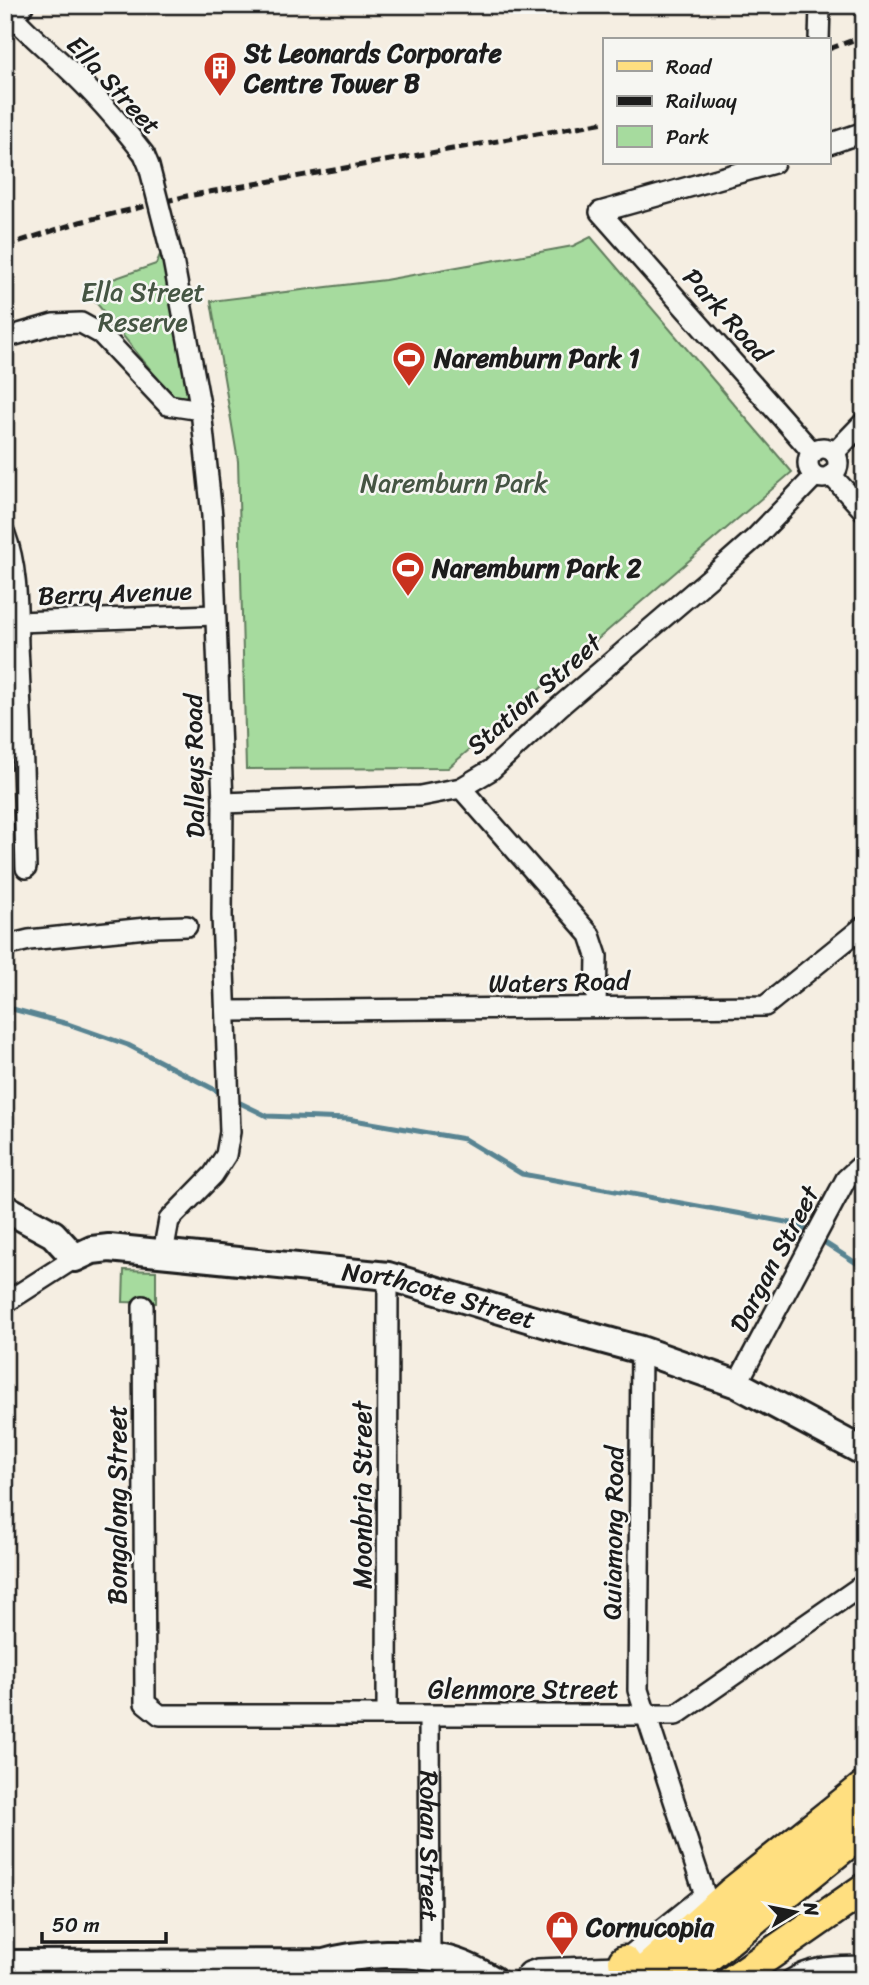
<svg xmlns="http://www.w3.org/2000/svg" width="869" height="1985" font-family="Sriracha,sans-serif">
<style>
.green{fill:#a6db9e;stroke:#617c5d;stroke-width:2}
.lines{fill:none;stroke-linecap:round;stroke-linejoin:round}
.stream{stroke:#588492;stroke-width:5}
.street-casing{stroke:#1c1c1c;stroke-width:24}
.secondary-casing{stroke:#1c1c1c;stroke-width:32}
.primary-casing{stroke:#1c1c1c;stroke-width:35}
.highway-casing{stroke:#1c1c1c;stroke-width:40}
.street{stroke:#f6f6f2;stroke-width:19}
.secondary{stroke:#f6f6f2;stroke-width:26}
.primary{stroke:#ffdf80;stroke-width:30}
.highway{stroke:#ffdf80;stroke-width:35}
.rail{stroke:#1c1c1c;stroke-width:5;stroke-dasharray:10 5;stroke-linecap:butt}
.street-bridge-casing{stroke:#1c1c1c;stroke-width:24;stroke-linecap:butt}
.street-bridge{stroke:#f6f6f2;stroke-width:19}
.labels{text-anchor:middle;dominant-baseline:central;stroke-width:5;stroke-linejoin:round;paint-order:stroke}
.poi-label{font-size:26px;font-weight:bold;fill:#1c1c1c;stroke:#f6f6f2;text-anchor:start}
.street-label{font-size:26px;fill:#1c1c1c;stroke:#f6f6f2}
.park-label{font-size:26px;fill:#455543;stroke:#f6f6f2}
</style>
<rect width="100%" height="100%" fill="#f5eee2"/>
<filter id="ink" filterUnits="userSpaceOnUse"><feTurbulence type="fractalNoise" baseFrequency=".0143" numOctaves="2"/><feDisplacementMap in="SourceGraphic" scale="14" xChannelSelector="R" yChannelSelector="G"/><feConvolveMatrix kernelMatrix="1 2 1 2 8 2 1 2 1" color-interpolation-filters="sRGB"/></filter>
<g filter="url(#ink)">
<path class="green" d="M591,237l201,235 -344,296 -202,1 -8,-308 -27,-160 174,-21 188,-34z
M165,244l26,148 -6,5 -8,1 -6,-3 -86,-106 71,-25z
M124,1270l32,1v32l-33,-1z"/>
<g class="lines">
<path class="stream" d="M5,1007l63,17 60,21 95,49
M234,1100l33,16 81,3 116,20 58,35 275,50 14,10
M819,1239l45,29"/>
<defs>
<g id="street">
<path d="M10,13c17,20 36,35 55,53 29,27 55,57 79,88"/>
<path d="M819,40l1,-35"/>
<path d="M829,144l35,-12"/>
<path d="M774,163l-174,49 213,241"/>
<path d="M5,338l48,-14 28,-1 20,11 67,71 33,5"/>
<circle cx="823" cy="463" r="15"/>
<path d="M834,453l30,-31"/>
<path d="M831,475l33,36"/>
<path d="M5,534c13,34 12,76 13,112 4,74 6,148 8,222"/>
<path d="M17,622l198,-7"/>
<path d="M461,788l129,147 7,21 -1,51"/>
<path d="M223,803l197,-7 41,-8 30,-18 68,-63 152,-130 44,-39 60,-62"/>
<path d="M5,946l24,-6 127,-13 31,-1"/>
<path d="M226,1011l539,-5 99,-80"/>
<path d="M163,1253l6,-33 44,-45 13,-20 4,-23 -8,-217 1,-112 -11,-287 -11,-106 -28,-150"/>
<path d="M5,1303l70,-45"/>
<path d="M143,1306l2,397 15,12h516l188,-131"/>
<path d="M737,1384l109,-205 13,-12 5,-1"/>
<path d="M387,1714l1,-438"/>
<path id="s1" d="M429,1716l1,241"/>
<path d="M522,1980l7,-8 9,-3 79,-3 88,-71 -67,-205 3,-340"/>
<path d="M791,1980c22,-15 47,-13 73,-14"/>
</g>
<g id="secondary">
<path d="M5,18l14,-13"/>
<path id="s2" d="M5,1208l48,26 22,24 17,-8 17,-2 279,28 172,52 81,22 96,34 127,68"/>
<path d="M5,1964l319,-1c38,-11 85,-12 124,-3 16,4 31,12 45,20"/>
</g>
<path id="primary" d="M624,1961l14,19
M733,1980l131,-91"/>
<path id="highway" d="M645,1974l88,-79 131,-105
M675,1980l189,-153"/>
</defs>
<use href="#street" class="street-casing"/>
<use href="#secondary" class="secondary-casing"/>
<use href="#primary" class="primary-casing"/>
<use href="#highway" class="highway-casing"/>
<use href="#street" class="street"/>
<use href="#secondary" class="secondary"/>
<use href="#primary" class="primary"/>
<use href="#highway" class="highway"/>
<path class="rail" d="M829,49l35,-13
M5,246l75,-24 107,-26 418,-74"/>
<defs>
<path id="street-bridge" d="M144,154l5,12 24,94"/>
</defs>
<use href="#street-bridge" class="street-bridge-casing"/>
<use href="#street-bridge" class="street-bridge"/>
</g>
</g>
<defs>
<symbol id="building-pin" viewBox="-11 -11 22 30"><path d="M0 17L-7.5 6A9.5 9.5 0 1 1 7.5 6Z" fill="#c8321e" stroke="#f6f6f2"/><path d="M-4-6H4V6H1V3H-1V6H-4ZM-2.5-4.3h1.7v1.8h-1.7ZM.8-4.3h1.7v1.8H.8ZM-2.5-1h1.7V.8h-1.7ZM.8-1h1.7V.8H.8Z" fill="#fff"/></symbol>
<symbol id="stadium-pin" viewBox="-11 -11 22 30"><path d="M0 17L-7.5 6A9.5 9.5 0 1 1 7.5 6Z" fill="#c8321e" stroke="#f6f6f2"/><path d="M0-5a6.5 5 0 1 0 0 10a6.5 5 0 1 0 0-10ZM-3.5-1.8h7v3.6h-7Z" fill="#fff"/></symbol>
<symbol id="shop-pin" viewBox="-11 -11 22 30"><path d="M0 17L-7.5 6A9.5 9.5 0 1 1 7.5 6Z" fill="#c8321e" stroke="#f6f6f2"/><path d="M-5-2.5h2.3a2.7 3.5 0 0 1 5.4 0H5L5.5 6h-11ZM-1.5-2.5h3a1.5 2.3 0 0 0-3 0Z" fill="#fff"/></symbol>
</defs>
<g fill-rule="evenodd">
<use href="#building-pin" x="201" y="49" width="38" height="52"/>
<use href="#stadium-pin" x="390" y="339" width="38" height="52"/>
<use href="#stadium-pin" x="389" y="549" width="38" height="52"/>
<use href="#shop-pin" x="543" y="1908" width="38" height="52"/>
</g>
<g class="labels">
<g class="poi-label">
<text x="244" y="53">St Leonards Corporate<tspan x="244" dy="30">Centre Tower B</tspan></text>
<text x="434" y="358">Naremburn Park 1</text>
<text x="432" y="568">Naremburn Park 2</text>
<text x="586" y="1927">Cornucopia</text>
</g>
<g class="street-label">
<text transform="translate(114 85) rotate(47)">Ella Street</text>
<text transform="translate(727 315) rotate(48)">Park Road</text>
<text transform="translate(115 593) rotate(-2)">Berry Avenue</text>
<text transform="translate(534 694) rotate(-41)">Station Street</text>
<text transform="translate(194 766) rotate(-91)">Dalleys Road</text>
<text transform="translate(559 982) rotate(-1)">Waters Road</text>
<text transform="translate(774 1259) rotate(-62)">Dargan Street</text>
<text stroke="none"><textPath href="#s2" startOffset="457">Northcote Street</textPath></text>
<text transform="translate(362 1495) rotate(-90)">Moonbria Street</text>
<text transform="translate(117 1505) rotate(-90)">Bongalong Street</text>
<text transform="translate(613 1533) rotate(-89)">Quiamong Road</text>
<text x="523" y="1689">Glenmore Street</text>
<text stroke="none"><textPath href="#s1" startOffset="130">Rohan Street</textPath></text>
</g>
<g class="park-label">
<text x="143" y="292">Ella Street<tspan x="143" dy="30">Reserve</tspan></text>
<text x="454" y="483">Naremburn Park</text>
</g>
</g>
<rect width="869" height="1985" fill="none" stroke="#f6f6f2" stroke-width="28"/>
<rect x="14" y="14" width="841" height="1957" fill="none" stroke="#1c1c1c" stroke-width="2.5" filter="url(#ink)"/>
<rect x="603" y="38" width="228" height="126" fill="#f6f6f2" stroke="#9f9f9c" stroke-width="2"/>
<rect x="617" y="61" width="35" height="10" fill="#ffdf80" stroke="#9f9f9c" stroke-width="2"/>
<text x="666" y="74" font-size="21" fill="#1c1c1c">Road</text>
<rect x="617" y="96" width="35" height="10" fill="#1c1c1c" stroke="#9f9f9c" stroke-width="2"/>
<text x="666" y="108" font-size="21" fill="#1c1c1c">Railway</text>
<rect x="617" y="126" width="35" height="21" fill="#a6db9e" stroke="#9f9f9c" stroke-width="2"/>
<text x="666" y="144" font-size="21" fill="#1c1c1c">Park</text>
<g transform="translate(795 1912) rotate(80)" stroke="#f6f6f2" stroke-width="5" paint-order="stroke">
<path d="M0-5L12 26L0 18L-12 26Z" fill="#1c1c1c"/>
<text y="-10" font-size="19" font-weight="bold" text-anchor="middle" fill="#1c1c1c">N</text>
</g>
<path d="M42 1932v10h124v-10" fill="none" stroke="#1c1c1c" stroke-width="3.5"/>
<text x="52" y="1932" font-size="21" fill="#1c1c1c" stroke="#f6f6f2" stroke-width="5" paint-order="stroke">50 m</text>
</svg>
